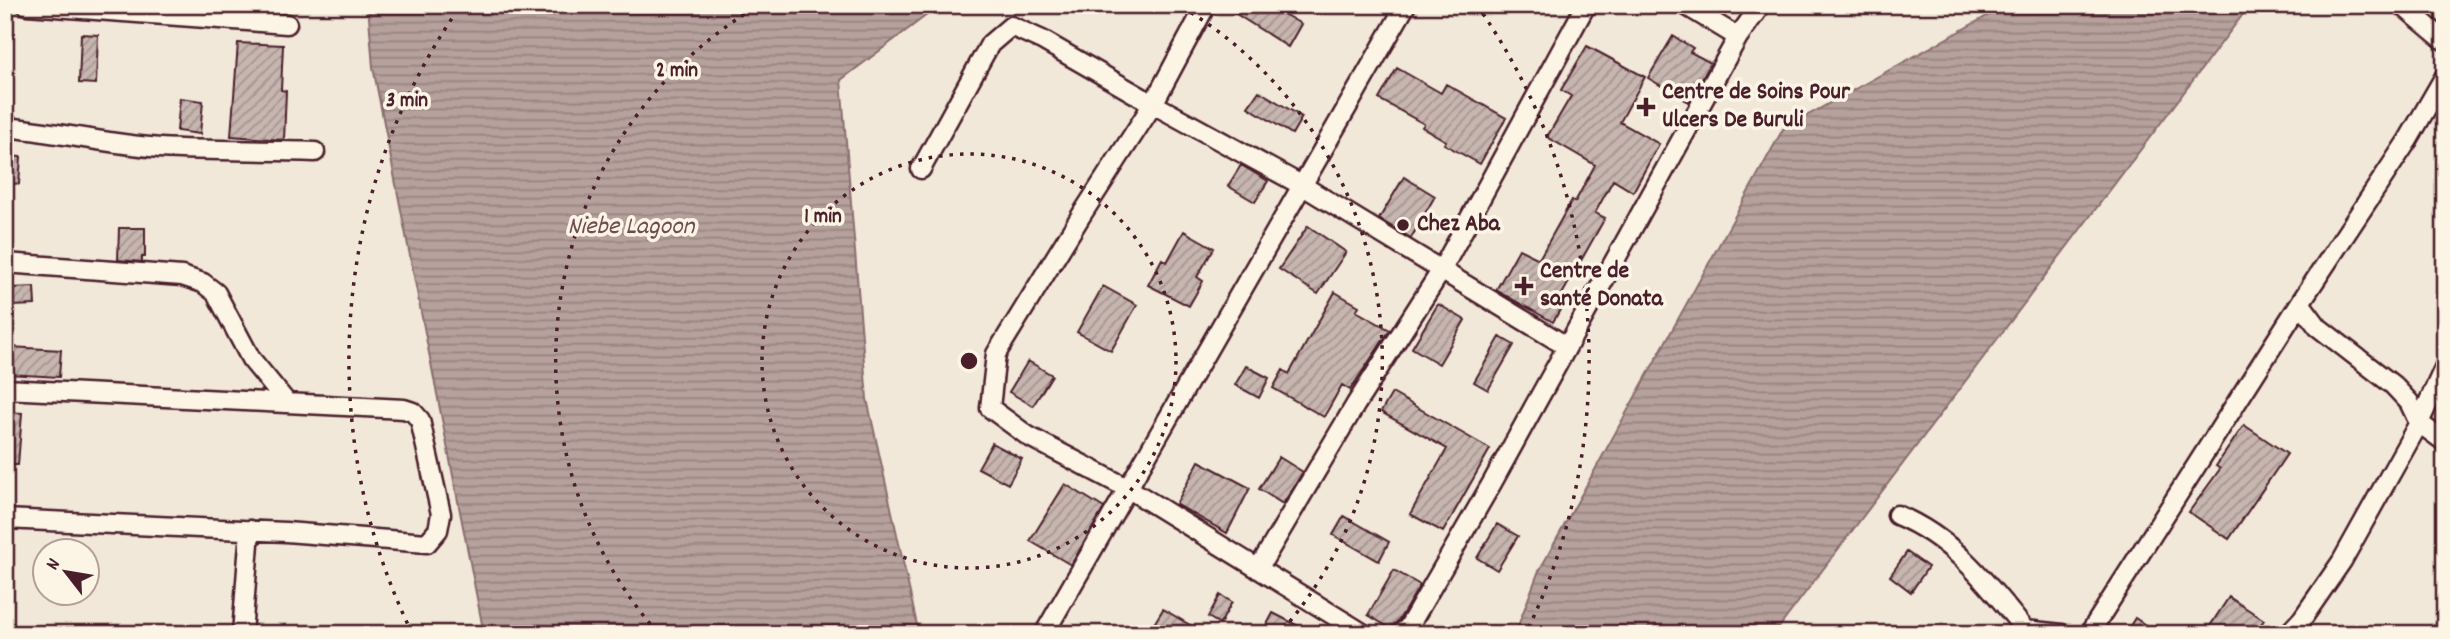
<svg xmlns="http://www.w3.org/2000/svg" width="2450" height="639" font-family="Dekko,sans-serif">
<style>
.water{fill:url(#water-rules);stroke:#8b6d6f;stroke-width:2}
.building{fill:url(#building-hatch);stroke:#4a1f2b;stroke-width:2}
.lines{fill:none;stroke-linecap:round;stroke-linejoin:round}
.minor-casing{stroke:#4a1f2b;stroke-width:23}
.minor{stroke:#fcf5e5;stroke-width:18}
.ring{fill:none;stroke:#4a1f2b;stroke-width:3.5;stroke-dasharray:3.5 7}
.poi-dot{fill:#4a1f2b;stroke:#fcf5e5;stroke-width:2.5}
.labels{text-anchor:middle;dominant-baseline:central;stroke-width:7;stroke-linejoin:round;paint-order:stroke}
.poi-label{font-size:24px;font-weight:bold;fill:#4a1f2b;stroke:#fcf5e5;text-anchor:start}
.water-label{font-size:26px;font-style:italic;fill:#704c53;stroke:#fcf5e5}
.centre{fill:#4a1f2b;stroke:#fcf5e5;stroke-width:3.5}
.ring-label{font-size:21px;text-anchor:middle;font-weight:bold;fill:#4a1f2b;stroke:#fcf5e5;stroke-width:7;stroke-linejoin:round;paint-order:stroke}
</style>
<defs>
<pattern id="water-rules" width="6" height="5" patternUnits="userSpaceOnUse" patternTransform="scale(1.75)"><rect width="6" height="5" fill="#b6a19c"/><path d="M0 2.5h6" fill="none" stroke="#96837f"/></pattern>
<pattern id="building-hatch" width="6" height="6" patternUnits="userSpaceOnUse" patternTransform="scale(1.75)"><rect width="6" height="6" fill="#c7b6af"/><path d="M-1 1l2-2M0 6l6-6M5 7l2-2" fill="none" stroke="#a4938f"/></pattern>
</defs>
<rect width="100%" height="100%" fill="#f1e8da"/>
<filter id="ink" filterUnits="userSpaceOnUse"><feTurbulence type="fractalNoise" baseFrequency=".0143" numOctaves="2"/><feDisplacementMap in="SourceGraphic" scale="14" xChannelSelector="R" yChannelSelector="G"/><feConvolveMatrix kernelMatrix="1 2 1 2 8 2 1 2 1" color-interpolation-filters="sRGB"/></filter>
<g filter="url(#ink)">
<path class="water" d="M368,5h572l-99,75 26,319 52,235h-435l-111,-567z
M2007,5h243l-476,629h-259l23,-61 245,-444z"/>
<path class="building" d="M1222,5h46l33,19 -13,23z
M81,34l17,1 -2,49 -17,-1z
M1673,36l20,12 -3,4 21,11 -22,39 -41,-24z
M238,43l45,2 -2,45 5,1 -2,49 -53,-4z
M1587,46l58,31 -25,45 39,22 -26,48 -20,-12 -18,33 10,5 -49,87 5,3 -8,14 -57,-32 23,-41 20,10 33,-59 3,2 20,-37 -48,-28 24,-41 -10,-6z
M1397,68l44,25 5,-9 60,34 -26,46 -36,-20 2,-3 -24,-14 2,-3 -45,-25z
M1259,91l43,26 -10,17 -44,-27z
M180,98l23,3 -3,33 -23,-3z
M5,156l16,1 -2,27 -14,-1z
M1241,165l27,16 -13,21 -27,-16z
M1404,177l31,19 -24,42 -32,-19z
M1308,226l38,26 -28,42 -39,-25z
M119,228h26v29h-3v5l-24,-2z
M1184,231l30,17 -17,29 6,4 -14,25 -41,-21 14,-26 5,3z
M1103,286l34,19 -26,46 -34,-19z
M34,287l1,18 -23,1v-18z
M1335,292l24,14 -3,5 34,19 -40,60 -8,-5 -18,32 -51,-29 10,-18 6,4z
M1438,304l27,16 -26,44 -27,-16z
M1500,337l14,8 -26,45 -14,-8z
M10,347l51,3 -2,27 -51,-3z
M1028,361l24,14 -19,31 -24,-14z
M1246,366l23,12 -10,20 -24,-13z
M1392,393l98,56 -47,83 -33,-18 37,-65 -66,-37z
M5,412l17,1 -4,52h-13z
M2244,425l43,29 -58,85 -40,-27 31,-43 -4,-3z
M992,443l30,16 -14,25 -30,-16z
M1279,457l24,15 -20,32 -24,-15z
M1199,461l51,27 -23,45 -51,-29z
M1065,484l39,24 -33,57 -41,-24z
M1344,516l45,26 -10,19 -46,-26z
M1497,524l21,12 -21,34 -20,-12z
M1907,552l21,15 -17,25 -21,-16z
M1394,570l26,15 -21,35 -9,8 -22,-13z
M1220,595l12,7 -12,22 -12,-7z
M2229,597l35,23 -10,14h-39l-7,-5z
M1163,609l42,25h-57z
M1273,613l41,21h-52z
M2135,618l24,16h-34z"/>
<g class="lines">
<defs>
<path id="minor" d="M27,5l260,19
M1206,5l-53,99 -71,110 -86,140 -6,54 38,28 101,53 235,145
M1685,5l53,32
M2402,5l43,36
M5,127c52,5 102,17 155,21 51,3 104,2 155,4
M921,169l69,-125 21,-18 31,14 111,64 150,82 263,160
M5,263l177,13 21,7 13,10 35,66 36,44
M2300,303l18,24 75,58 16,17 10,21 26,19
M5,389l399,20 9,3 7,8 21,94 -3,16 -11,13 -141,-11 -281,-13
M1897,515c56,23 91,69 128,115
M1258,569l98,-165 85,-133 145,-266
M242,634l8,-104
M1044,634l362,-629
M1400,634l8,-6 84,-145 246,-446 23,-32
M2021,634l4,-4 37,4
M2089,634l211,-331 108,-163 37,-64
M2288,634l14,-15 40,-58 77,-138 26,-57"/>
</defs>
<use href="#minor" class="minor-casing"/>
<use href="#minor" class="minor"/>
</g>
</g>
<g class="ring">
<circle cx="969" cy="361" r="207"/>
<path d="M657 632A413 413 0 0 1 756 7M1182 7A413 413 0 0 1 1281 632"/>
<path d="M412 633A620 620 0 0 1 461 5M1477 5A620 620 0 0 1 1526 633"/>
</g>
<g class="poi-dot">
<path d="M1642.5 96.5h7v7h7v7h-7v7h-7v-7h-7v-7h7z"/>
<circle cx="1403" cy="225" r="7"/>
<path d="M1520.5 275.5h7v7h7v7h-7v7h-7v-7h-7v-7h7z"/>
</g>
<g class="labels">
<g class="poi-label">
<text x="1662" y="93">Centre de Soins Pour<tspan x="1662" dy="28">Ulcers De Buruli</tspan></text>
<text x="1417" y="225">Chez Aba</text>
<text x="1540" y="272">Centre de<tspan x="1540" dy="28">santé Donata</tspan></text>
</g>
<g class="water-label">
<text x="631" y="227">Niebe Lagoon</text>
</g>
</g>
<circle cx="969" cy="361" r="10" class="centre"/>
<g class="ring-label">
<text x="677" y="76">2 min</text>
<text x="407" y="106">3 min</text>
<text x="823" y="222">1 min</text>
</g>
<rect width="2450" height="639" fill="none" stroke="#fcf5e5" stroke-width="28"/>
<rect x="14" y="14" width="2422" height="611" fill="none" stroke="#4a1f2b" stroke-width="2.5" filter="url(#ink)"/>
<g transform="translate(66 572) rotate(301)"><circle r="33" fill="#fcf5e5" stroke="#b59f9b" stroke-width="2"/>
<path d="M0-5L12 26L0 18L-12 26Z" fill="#4a1f2b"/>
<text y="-10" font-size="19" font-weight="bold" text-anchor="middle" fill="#4a1f2b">N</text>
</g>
</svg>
